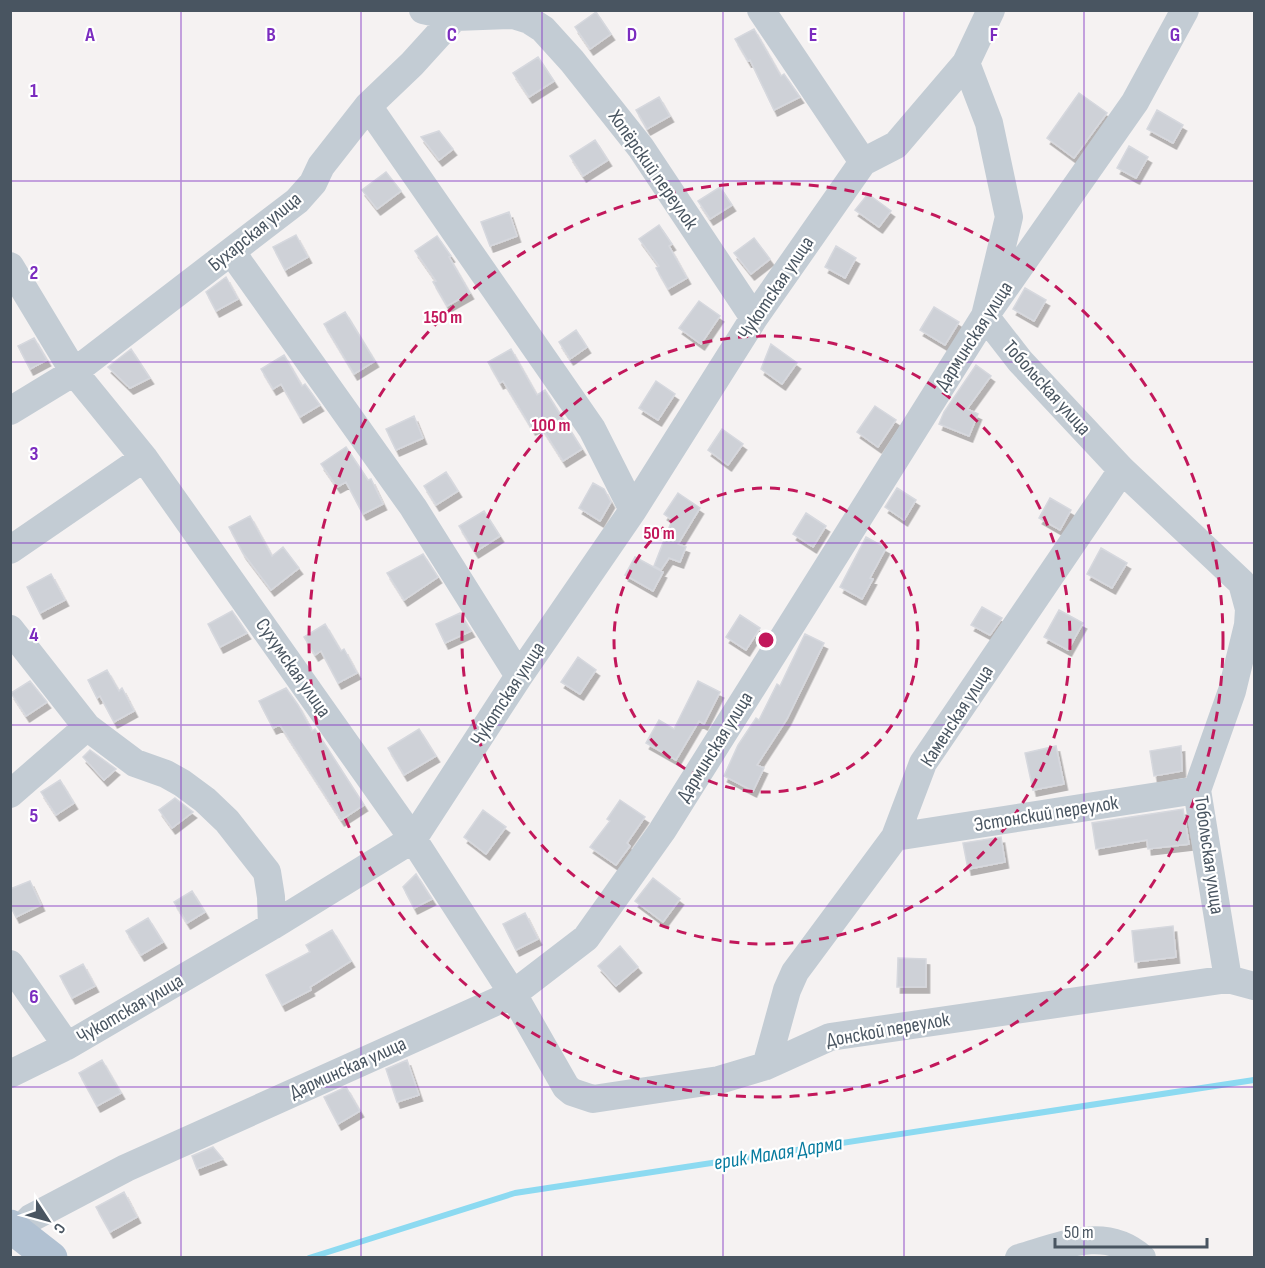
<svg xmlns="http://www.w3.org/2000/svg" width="1265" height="1268" font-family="'Sofia Sans Condensed',sans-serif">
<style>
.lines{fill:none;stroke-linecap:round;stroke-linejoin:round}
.stream{stroke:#8cdaf1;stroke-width:6}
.building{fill:#ced1d7;stroke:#d6d8de;stroke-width:1.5;filter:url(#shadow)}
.minor{stroke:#c3ccd4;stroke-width:28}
.major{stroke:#b1c1d2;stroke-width:33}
.grid{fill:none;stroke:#7b2cbf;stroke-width:1.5;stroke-opacity:0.55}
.ring{fill:none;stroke:#c2185b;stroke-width:3;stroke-dasharray:10 8}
.labels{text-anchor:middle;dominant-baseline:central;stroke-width:4.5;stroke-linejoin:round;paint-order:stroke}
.street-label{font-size:20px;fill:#495561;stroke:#fff}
.water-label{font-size:21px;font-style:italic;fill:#077b9f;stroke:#fff}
.grid-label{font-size:20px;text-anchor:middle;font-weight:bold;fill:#7b2cbf;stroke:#fff;stroke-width:4.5;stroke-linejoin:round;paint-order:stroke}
.centre{fill:#c2185b;stroke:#fff;stroke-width:3}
.ring-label{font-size:18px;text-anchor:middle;font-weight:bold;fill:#c2185b;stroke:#fff;stroke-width:4.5;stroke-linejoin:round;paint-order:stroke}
</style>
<defs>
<filter id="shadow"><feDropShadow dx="3.5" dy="6" stdDeviation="0" flood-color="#0004"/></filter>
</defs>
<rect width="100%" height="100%" fill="#f5f2f2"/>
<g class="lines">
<path class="stream" d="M309,1258l206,-65 739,-113"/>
</g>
<path class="building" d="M596,12l15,22 -21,15 -15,-22z
M754,29l27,47 3,-2 16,23 -26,13 -24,-50 -2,1 -13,-22z
M538,57l16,24 -25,16 -16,-24z
M1079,93l28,20 -33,45 -27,-20z
M659,97l11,19 -23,13 -11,-19z
M1157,110l26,15 -10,18 -26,-14z
M439,131l14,18 -14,11 -18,-23z
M595,140l13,20 -25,16 -13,-20z
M1129,146l19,11 -12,21 -19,-10z
M386,172l15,19 -24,18 -15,-19z
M720,187l12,18 -22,14 -12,-18z
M868,194l23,17 -12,16 -24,-17z
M509,212l8,24 -27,10 -9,-24z
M659,225l13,19 -3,2 18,32 -19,11 -12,-21 3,-2 -20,-27z
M296,235l12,22 -23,13 -12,-23z
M437,236l14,20 -2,1 21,36 -23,13 -14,-24 3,-1 -21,-30z
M754,238l16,21 -19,15 -17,-21z
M836,246l20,12 -11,20 -20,-11z
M226,277l12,22 -22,12 -10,-19z
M1025,288l21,12 -12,21 -21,-12z
M699,301l21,15 -19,28 -22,-16z
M934,307l25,15 -14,23 -25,-15z
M345,312l30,49 -21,13 -30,-50z
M576,330l11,17 -17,12 -11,-17z
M34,338l13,22 -17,9 -12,-23z
M771,344l26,19 -15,21 -21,-15z
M131,349l19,29 -20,10 -22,-21z
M511,349l26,46 8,-5 37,59 -19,12 -23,-36 -8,4 -29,-48 -3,2 -12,-21z
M284,355l18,31 3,-2 15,21 -20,12 -19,-33 -8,5 -12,-20z
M976,365l15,11 -24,33 11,5 -9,22 -30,-12 5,-12z
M656,381l19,13 -17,26 -19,-12z
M875,406l21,14 -18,27 -21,-15z
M414,416l9,22 -27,12 -10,-21z
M722,429l21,15 -15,21 -20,-15z
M346,447l22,33 3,-1 12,25 -20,10 -17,-32 -9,5 -16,-23z
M446,472l12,19 -22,14 -12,-19z
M593,483l11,6 7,13 -11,19 -21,-13z
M897,488l19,12 -12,20 -19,-13z
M678,493l22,15 -22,36 8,3 -6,15 -11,-4 -8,12 -7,-4 18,-46 -8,-6z
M1050,498l21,12 -11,20 -21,-12z
M484,511l16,25 -25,16 -16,-26z
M806,513l20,13 -13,21 -20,-13z
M250,516l22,40 11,-9 16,21 -28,22 -28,-37 -14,-26z
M866,537l20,11 -16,30 3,1 -11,20 -22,-12z
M1101,548l26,15 -15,25 -25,-14z
M423,554l15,23 -34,23 -17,-27z
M635,557l28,15 -10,19 -28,-16z
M51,574l14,26 -25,13 -13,-26z
M982,607l20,11 -12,17 -19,-10z
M1059,610l24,13 -15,27 -24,-13z
M232,611l15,22 -27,14 -12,-23z
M460,613l11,18 -26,12 -9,-19z
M740,615l20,13 -14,22 -20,-13z
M325,624l16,27 3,-2 13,24 -19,10 -17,-32 -6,4 -11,-18z
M805,634l19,9 -37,76 -30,46 7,3 -11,23 -29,-15 14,-31 18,-27 3,2 18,-36 3,2z
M578,657l18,13 -16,24 -19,-12z
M107,670l12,21 3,-3 12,23 -20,11 -14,-26 -3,2 -9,-18z
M30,681l17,21 -21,14 -15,-23z
M698,681l22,11 -16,32 -5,-3 -23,39 -30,-17 13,-23 15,9z
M286,688l12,17 14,26 3,-2 49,76 -23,15 -61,-95 -7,3 -14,-27z
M419,729l17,27 -32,19 -16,-27z
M1056,746l8,38 -31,6 -8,-37z
M1181,746l1,25 -28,5 -4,-25z
M90,750l26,19 -12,11 -21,-23z
M60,780l14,23 -18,12 -15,-23z
M175,798l18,14 -21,16 -13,-18z
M620,800l25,17 -18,26 3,3 -14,19 -26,-18 20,-26 -3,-2z
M1183,809l6,35 -41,5 -1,-9 -51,9 -4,-26z
M483,810l23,17 -20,27 -22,-17z
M1001,837l4,25 -37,7 -5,-26z
M416,874l16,25 -18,9 -11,-21z
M653,878l27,21 -17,23 -28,-21z
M30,881l11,24 -25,12 -6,-12v-16z
M192,891l13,21 -18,11 -13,-21z
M525,913l13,26 -22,11 -13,-26z
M148,918l15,24 -22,13 -15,-24z
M1173,926l3,31 -41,5 -3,-31z
M332,930l19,31 -41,26 1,3 -29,15 -16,-30 44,-23 -4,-7z
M620,946l18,21 -22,19 -18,-20z
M898,958l28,1v28h-29z
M83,964l12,22 -23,12 -12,-22z
M102,1060l19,33 -24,13 -18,-33z
M407,1060l12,35 -22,7 -11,-33z
M346,1087l14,24 -22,13 -14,-27z
M213,1147l10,12 -26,10 -5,-13z
M124,1192l13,25 -27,15 -14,-25z"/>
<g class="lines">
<path class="minor" d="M423,10l32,7 58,-2 16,5 14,9 29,32 69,87 113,170
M761,10l102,152 33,-17 70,-82 23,60 20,94 -24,99 35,45 102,109 120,113 7,26 -1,16 -16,66 -35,99 31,189
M966,63l25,-53
M368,106l224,323 41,81
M233,252l7,12 173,243 106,169
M10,266l64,106 70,86 269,381 100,155 53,93 6,5 21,7 126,-19 47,-14 64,-29 398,-58 26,7
M10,411l64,-39 223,-171 16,-18 8,-17 47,-60 44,-42 49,-54
M10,550l134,-92
M10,629l77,98 48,36 31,11 16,9 23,17 22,21 40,51 4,25 1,29
M10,794l77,-67
M895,837l302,-47
M10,964l57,82
M766,1066l21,-76 8,-18 100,-135 28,-74 199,-293
M10,1074l57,-28 205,-120 141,-87 106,-163 114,-166 121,-192 109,-156
M17,1232l14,-14 95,-50 387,-174 73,-56 76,-107 323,-515 150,-214 50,-92
M1019,1258c42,-12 86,-33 123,0"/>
<path class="major" d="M10,1226l41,32"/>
</g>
<path class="grid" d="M181,10v1248M361,10v1248M542,10v1248M723,10v1248M904,10v1248M1084,10v1248M10,181h1244M10,362h1244M10,543h1244M10,725h1244M10,906h1244M10,1087h1244"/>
<g class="ring">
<circle cx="766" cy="640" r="152"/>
<circle cx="766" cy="640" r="304"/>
<circle cx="766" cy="640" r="457"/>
</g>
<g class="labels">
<g class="street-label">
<text transform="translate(653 170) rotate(55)">Хопёрский переулок</text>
<text transform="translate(255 232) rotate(-39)">Бухарская улица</text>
<text transform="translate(776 288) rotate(-56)">Чукотская улица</text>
<text transform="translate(974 336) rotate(-57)">Дарминская улица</text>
<text transform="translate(1047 388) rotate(48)">Тобольская улица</text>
<text transform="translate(293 668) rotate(55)">Сухумская улица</text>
<text transform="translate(508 694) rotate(-57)">Чукотская улица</text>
<text transform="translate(957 716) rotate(-57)">Каменская улица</text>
<text transform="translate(715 747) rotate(-58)">Дарминская улица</text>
<text transform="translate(1046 814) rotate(-9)">Эстонский переулок</text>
<text transform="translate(1209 855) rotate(82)">Тобольская улица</text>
<text transform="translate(130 1009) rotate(-30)">Чукотская улица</text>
<text transform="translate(888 1030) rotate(-10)">Донской переулок</text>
<text transform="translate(348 1068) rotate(-24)">Дарминская улица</text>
</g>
<g class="water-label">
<text transform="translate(778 1153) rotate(-9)">ерик Малая Дарма</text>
</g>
</g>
<g class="grid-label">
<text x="90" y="41">A</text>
<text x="271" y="41">B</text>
<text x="452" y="41">C</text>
<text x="632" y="41">D</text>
<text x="813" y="41">E</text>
<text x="994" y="41">F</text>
<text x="1175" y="41">G</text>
<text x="34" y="97">1</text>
<text x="34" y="279">2</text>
<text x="34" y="460">3</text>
<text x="34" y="641">4</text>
<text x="34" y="822">5</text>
<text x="34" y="1003">6</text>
</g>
<circle cx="766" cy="640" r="9" class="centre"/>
<g class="ring-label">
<text x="443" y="323">150 m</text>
<text x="551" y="431">100 m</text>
<text x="659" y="539">50 m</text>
</g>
<rect width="1265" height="1268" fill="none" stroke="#495561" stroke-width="24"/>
<g transform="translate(48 1220) rotate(126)" stroke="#ffffff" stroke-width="4.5" paint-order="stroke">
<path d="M0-4.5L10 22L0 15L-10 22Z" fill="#495561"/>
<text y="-9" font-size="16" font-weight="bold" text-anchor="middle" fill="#495561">С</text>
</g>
<path d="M1055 1238v9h152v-9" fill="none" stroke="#495561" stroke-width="3"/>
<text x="1064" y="1238" font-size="18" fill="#495561" stroke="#ffffff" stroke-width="4.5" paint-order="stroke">50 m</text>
</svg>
